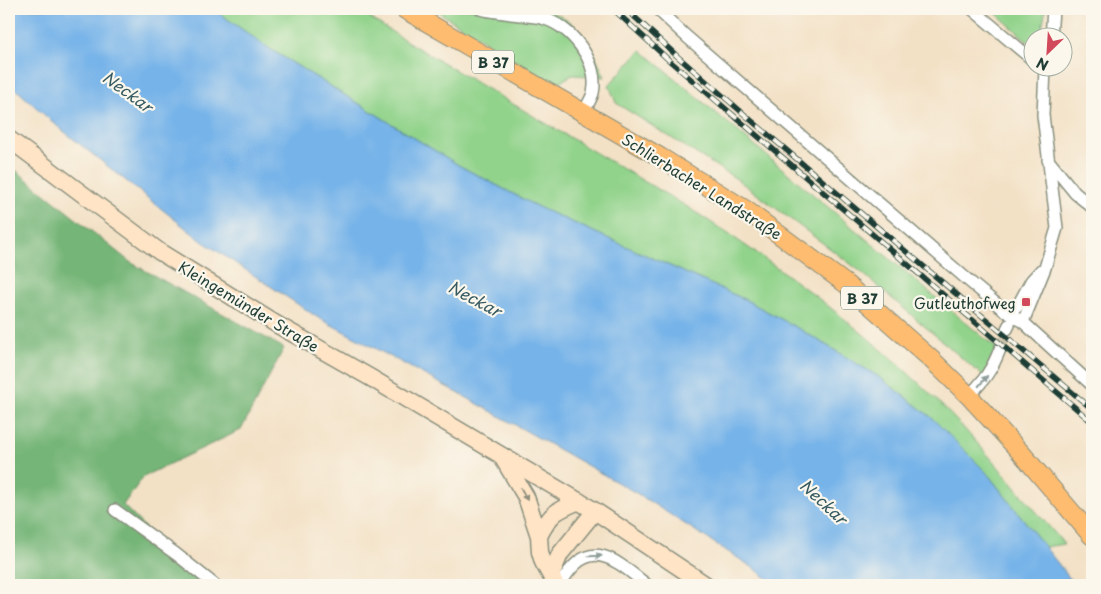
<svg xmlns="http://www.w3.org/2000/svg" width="1101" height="594" font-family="'Playpen Sans',sans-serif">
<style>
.green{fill:#91d38b;stroke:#588860}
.forest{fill:#74b577;stroke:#4a7956}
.water{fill:#76b3e9;stroke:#4a788e}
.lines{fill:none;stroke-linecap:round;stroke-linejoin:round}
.street-tunnel{stroke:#c9c0a9;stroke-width:11;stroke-dasharray:11 5.5;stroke-linecap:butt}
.street-casing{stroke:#898f7d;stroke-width:14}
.secondary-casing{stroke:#898f7d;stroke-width:19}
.primary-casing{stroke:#898f7d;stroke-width:20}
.street{stroke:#fff;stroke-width:11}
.secondary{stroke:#ffe4c6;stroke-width:16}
.primary{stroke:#febc70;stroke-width:18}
.rail-casing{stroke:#1f3d34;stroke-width:5.5}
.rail{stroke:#fbf7ec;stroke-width:4;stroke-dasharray:11;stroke-linecap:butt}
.oneway{fill:#8f9e9a}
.oneway2{fill:#8f907d}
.poi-dot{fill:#d1495b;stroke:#fbf7ec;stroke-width:2}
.labels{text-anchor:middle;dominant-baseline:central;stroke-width:4.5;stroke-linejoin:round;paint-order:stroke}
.shield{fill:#fbf7ec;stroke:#61756b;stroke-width:1}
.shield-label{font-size:14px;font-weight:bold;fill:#1f3d34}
.street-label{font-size:15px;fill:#1f3d34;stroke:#fbf7ec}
.poi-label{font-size:15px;fill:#1f3d34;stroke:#fbf7ec;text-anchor:end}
.water-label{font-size:16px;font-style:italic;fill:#355a61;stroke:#fbf7ec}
</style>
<rect width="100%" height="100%" fill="#fbf7ec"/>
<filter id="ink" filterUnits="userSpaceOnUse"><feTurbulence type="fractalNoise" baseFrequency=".02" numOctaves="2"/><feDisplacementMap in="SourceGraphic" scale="10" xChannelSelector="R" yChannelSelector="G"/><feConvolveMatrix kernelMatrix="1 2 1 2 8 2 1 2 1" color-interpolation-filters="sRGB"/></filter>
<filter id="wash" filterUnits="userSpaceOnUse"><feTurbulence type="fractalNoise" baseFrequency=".0096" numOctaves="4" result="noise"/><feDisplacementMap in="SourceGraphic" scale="20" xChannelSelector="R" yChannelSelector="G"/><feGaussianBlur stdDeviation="1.12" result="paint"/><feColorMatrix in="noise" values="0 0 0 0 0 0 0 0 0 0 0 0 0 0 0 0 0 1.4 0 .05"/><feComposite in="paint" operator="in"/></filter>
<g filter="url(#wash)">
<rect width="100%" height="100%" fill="#f3e1c6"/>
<path class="green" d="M213,9h143l55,35 275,162c84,54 165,113 238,182 51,48 94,103 140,156l-19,3 -59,-75 -55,-55 -52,-40 -78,-47 -55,-30 -208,-93 -78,-41 -190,-117z
M434,9h107c40,9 48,35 64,68l-32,-2 -20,10z
M991,9h55l-6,28 -6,1 -1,8z
M641,50l355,298 -12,29 -124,-106 -122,-91 -122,-77 -7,-18z"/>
<path class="forest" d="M9,165l121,97 154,86 -43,82 -97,46 -21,29 78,80h-192z"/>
<path class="water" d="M9,9h204l57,40 190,117 78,41 208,93 55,30 78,47 52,40 55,55 89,113h-299l-21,-16 -117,-75 -167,-94 -154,-83 -115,-76 -145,-115 -48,-43z"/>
</g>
<g filter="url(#ink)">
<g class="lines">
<path class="street-tunnel" d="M1000,349l7,-20"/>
<defs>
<path id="street" d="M480,9c20,5 41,5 61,9 29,6 59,44 52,75 -2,7 -7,14 -10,20
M657,9l30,28 282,244 36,30 18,11 69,63
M972,9l62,52
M1051,38l2,-29
M1048,160l27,33 17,14
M1017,307l14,-26 10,-11
M1023,322l22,-54 12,-40 -14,-113 2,-47
M1007,329l2,-4
M969,396c15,-16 23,-26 31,-47
M115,510l61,44 39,31
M560,585c28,-50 52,-28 87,0"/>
<path id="secondary" d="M9,139l151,113 116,72 95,54 224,133 111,74
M502,457l24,40 13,39 1,16 3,10 13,23
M539,536c12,-23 16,-25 40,-35
M551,575l9,-21 35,-43"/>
<path id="primary" d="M404,9l256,148 86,53 100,74 85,75 38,37 54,59 69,81"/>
</defs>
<use href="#street" class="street-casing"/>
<use href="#secondary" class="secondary-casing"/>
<use href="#primary" class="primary-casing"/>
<use href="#street" class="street"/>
<use href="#secondary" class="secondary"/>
<use href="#primary" class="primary"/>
<defs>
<path id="rail" d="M613,9l58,53 421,360
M626,9l51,47 75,65 340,288"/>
</defs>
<use href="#rail" class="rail-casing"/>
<use href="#rail" class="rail"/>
</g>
<defs><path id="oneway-solid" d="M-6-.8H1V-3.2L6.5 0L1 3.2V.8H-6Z" transform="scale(1.25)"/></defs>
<g class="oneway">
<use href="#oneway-solid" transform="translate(983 381) rotate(-50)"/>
<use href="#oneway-solid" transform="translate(595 556) rotate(-1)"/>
</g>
<use class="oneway2" href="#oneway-solid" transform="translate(524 494) rotate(62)"/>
</g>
<rect class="poi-dot" x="1021" y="297" width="10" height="10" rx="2.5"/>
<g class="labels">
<g class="shield">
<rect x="472" y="50.5" width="42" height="23" rx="4"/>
<rect x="841" y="286.5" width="42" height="23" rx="4"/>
</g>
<g class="shield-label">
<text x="493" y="62">B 37</text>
<text x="862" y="298">B 37</text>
</g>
<g class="street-label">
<text transform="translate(702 186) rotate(32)">Schlierbacher Landstraße</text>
<text transform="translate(249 306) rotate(31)">Kleingemünder Straße</text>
</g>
<g class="poi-label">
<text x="1016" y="302">Gutleuthofweg</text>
</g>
<g class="water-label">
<text transform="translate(128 91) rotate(36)">Neckar</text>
<text transform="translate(475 298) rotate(28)">Neckar</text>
<text transform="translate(824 501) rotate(43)">Neckar</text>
</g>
</g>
<rect width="1101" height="594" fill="none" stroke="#fbf7ec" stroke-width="30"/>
<g transform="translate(1048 52) rotate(205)"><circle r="24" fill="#fbf7ec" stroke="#a3ada2"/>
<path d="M0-4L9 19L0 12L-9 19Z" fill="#d1495b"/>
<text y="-8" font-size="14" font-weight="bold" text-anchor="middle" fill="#1f3d34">N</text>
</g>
</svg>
